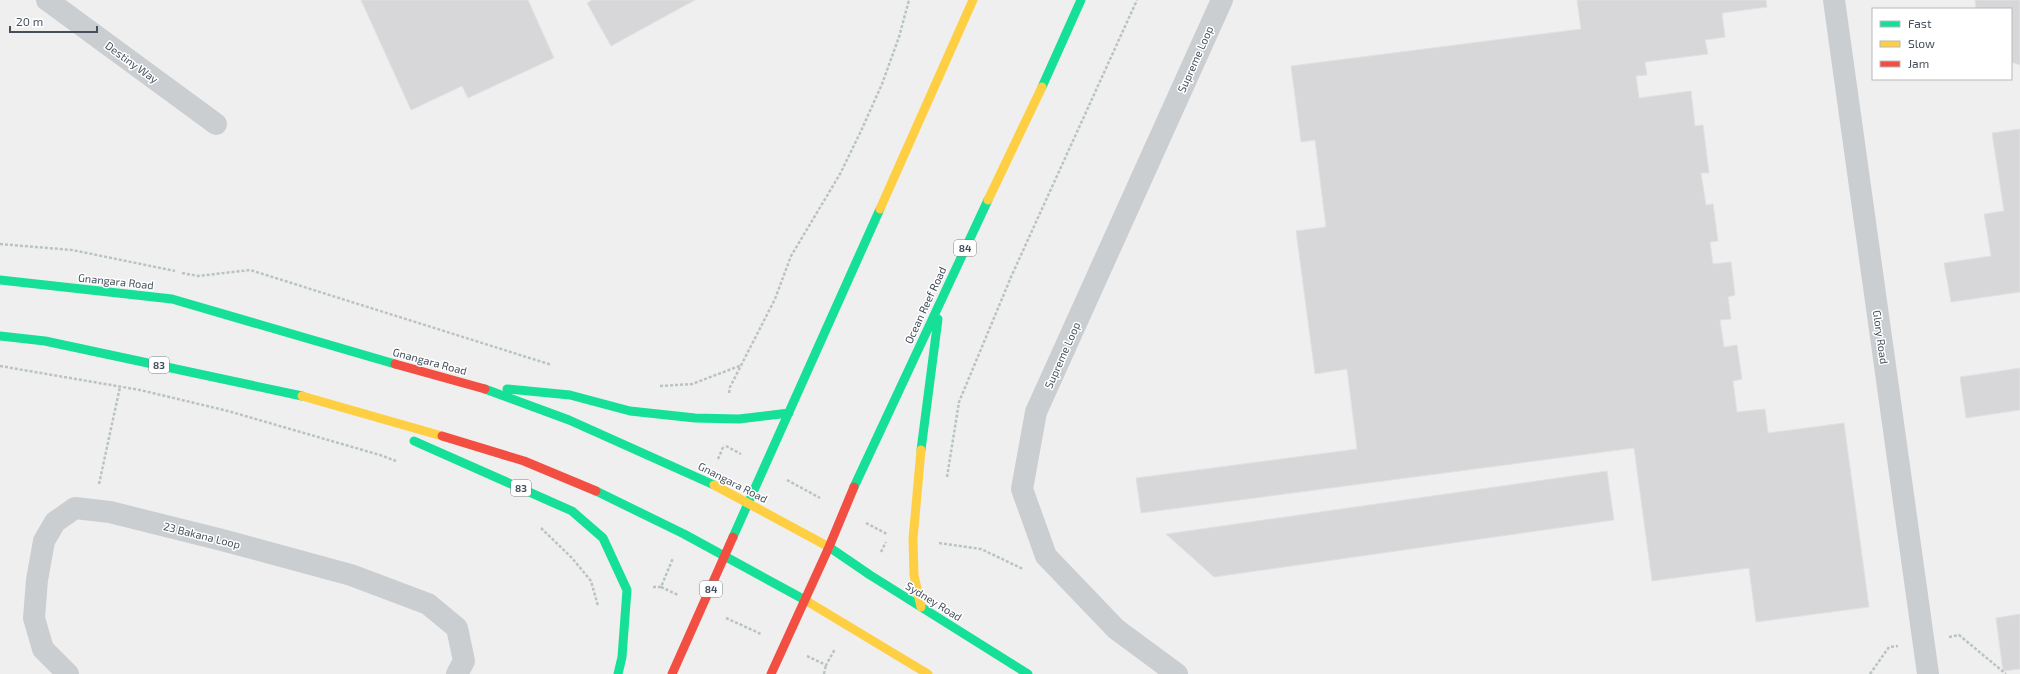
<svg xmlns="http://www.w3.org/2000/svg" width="2020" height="674" font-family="'Exo 2',sans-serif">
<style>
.building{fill:#d7d7d9;stroke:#e1e1e2}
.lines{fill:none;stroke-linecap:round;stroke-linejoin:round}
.path{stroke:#b8c4c2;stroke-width:2.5;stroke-dasharray:3 2;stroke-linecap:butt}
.street{stroke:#cbced0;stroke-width:22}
.fast{stroke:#16e098;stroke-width:9}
.slow{stroke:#ffcf43;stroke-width:9}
.jam{stroke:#f24e42;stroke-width:9}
.labels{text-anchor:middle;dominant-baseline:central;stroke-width:3;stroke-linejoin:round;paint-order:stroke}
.shield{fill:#fff;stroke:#7e848e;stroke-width:1}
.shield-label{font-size:10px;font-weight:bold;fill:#46505d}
.street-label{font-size:11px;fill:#46505d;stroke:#fff}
</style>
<rect width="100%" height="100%" fill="#f0efef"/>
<path class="building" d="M361,0h167l26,58 -86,40 -6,-12 -51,24z
M592,0h103l-84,46 -24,-43z
M1577,0h189l1,7 -45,6 3,24 -20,3 3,14 -63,8 2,13 -11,1 3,22 52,-7 4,35 8,-1 6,48h-8l5,32 7,-1 5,37 -8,1 3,22 18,-2 4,33 -7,2 3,22 -11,1 4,27 13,-2 5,34 -9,2 4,31 28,-3 3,24 76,-10 25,184 -113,15 -7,-54 -97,13 -18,-133 -493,65 -5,-35 221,-29 -10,-80 -32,5 -19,-143 30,-4 -11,-87 -14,2 -10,-76 290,-37z
M1975,0h45v65l-9,-3v-53h-35z
M2020,129v163l-69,10 -7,-39 47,-7 -7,-42 20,-3 -12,-78z
M2020,368v42l-54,8 -6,-41z
M1607,471l7,49 -400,57 -48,-43z
M2020,614v55l-17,2 -7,-53z"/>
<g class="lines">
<path class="path" d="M0,244l72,6 103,21
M182,273l16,3 52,-6 302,95
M0,366l140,24 88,21 152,44 16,6
M660,386l32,-2 50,-19
M729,393l1,-6 45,-88 16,-43 49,-82 21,-43 21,-47 17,-47 10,-37
M726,446l15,8
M718,459l6,-14
M947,477l12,-75 52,-125 126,-277
M787,480l33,18
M99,484l21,-97
M866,523l21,11
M541,528l31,30 19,23 7,25
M939,543l42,6 42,20
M881,552l5,-10
M653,587h8l12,-29
M661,587l17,8
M726,618l35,16
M1949,637l10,-2 47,39
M807,656l19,9 9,-16
M824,674l2,-9
M1870,674l19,-27 9,-1"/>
<path class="street" d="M47,0l169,124
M1834,0l94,674
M68,674l-25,-25 -9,-31 3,-38 7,-39 11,-19 20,-14 35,4 112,28 129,35 77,29 29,24 7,33 -7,13
M1177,674l-61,-45 -70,-73 -24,-67 14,-77 186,-412"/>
<path class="fast" d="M1042,87l39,-87
M0,280l172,19 223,65
M0,336l45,5 257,55
M485,389l84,31 145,65
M507,389l63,6 60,16 65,7 44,1 50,-6
M414,441l158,70 31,27 24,52 -5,67 -4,17
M921,450l17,-131
M854,487l134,-287
M596,491l88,43 121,66
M733,537l147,-328
M829,547l41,28 158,99"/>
<path class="slow" d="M988,200l54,-113
M880,209l93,-209
M302,396l140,40
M714,485l115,62
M805,600l123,74
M921,607l-7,-32 -1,-36 8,-89"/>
<path class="jam" d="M395,364l90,25
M442,436l82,25 72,30
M672,674l61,-137
M771,674l58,-127 25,-60"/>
</g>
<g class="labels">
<g class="shield">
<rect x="954" y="240" width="22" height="16" rx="3"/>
<rect x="149" y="357" width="20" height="16" rx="3"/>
<rect x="511" y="480" width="20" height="16" rx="3"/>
<rect x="700" y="581" width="22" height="16" rx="3"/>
</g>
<g class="shield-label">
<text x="965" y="248">84</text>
<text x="159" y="365">83</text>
<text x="521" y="488">83</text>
<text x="711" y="589">84</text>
</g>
<g class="street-label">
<text transform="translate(1195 59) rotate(-66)">Supreme Loop</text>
<text transform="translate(132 62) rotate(36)">Destiny Way</text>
<text transform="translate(116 281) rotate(6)">Gnangara Road</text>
<text transform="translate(925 305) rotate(-65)">Ocean Reef Road</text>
<text transform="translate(1881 337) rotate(82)">Glory Road</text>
<text transform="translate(1062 355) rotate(-66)">Supreme Loop</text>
<text transform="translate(430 361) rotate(15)">Gnangara Road</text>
<text transform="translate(733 482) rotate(27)">Gnangara Road</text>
<text transform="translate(202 535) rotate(14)">23 Bakana Loop</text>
<text transform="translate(934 601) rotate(32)">Sydney Road</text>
</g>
</g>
<rect x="1872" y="8" width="140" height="72" fill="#ffffff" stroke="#b5b9be"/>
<rect x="1880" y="21" width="20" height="6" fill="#16e098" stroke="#b5b9be"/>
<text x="1908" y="28" font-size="12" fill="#46505d">Fast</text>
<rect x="1880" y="41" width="20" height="6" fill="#ffcf43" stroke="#b5b9be"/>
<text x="1908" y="48" font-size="12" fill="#46505d">Slow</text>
<rect x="1880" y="61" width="20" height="6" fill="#f24e42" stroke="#b5b9be"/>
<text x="1908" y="68" font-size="12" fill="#46505d">Jam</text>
<path d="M10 26v6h87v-6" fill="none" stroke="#46505d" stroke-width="2"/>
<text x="16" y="26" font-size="12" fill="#46505d" stroke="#ffffff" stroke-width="3" paint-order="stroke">20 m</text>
</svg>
